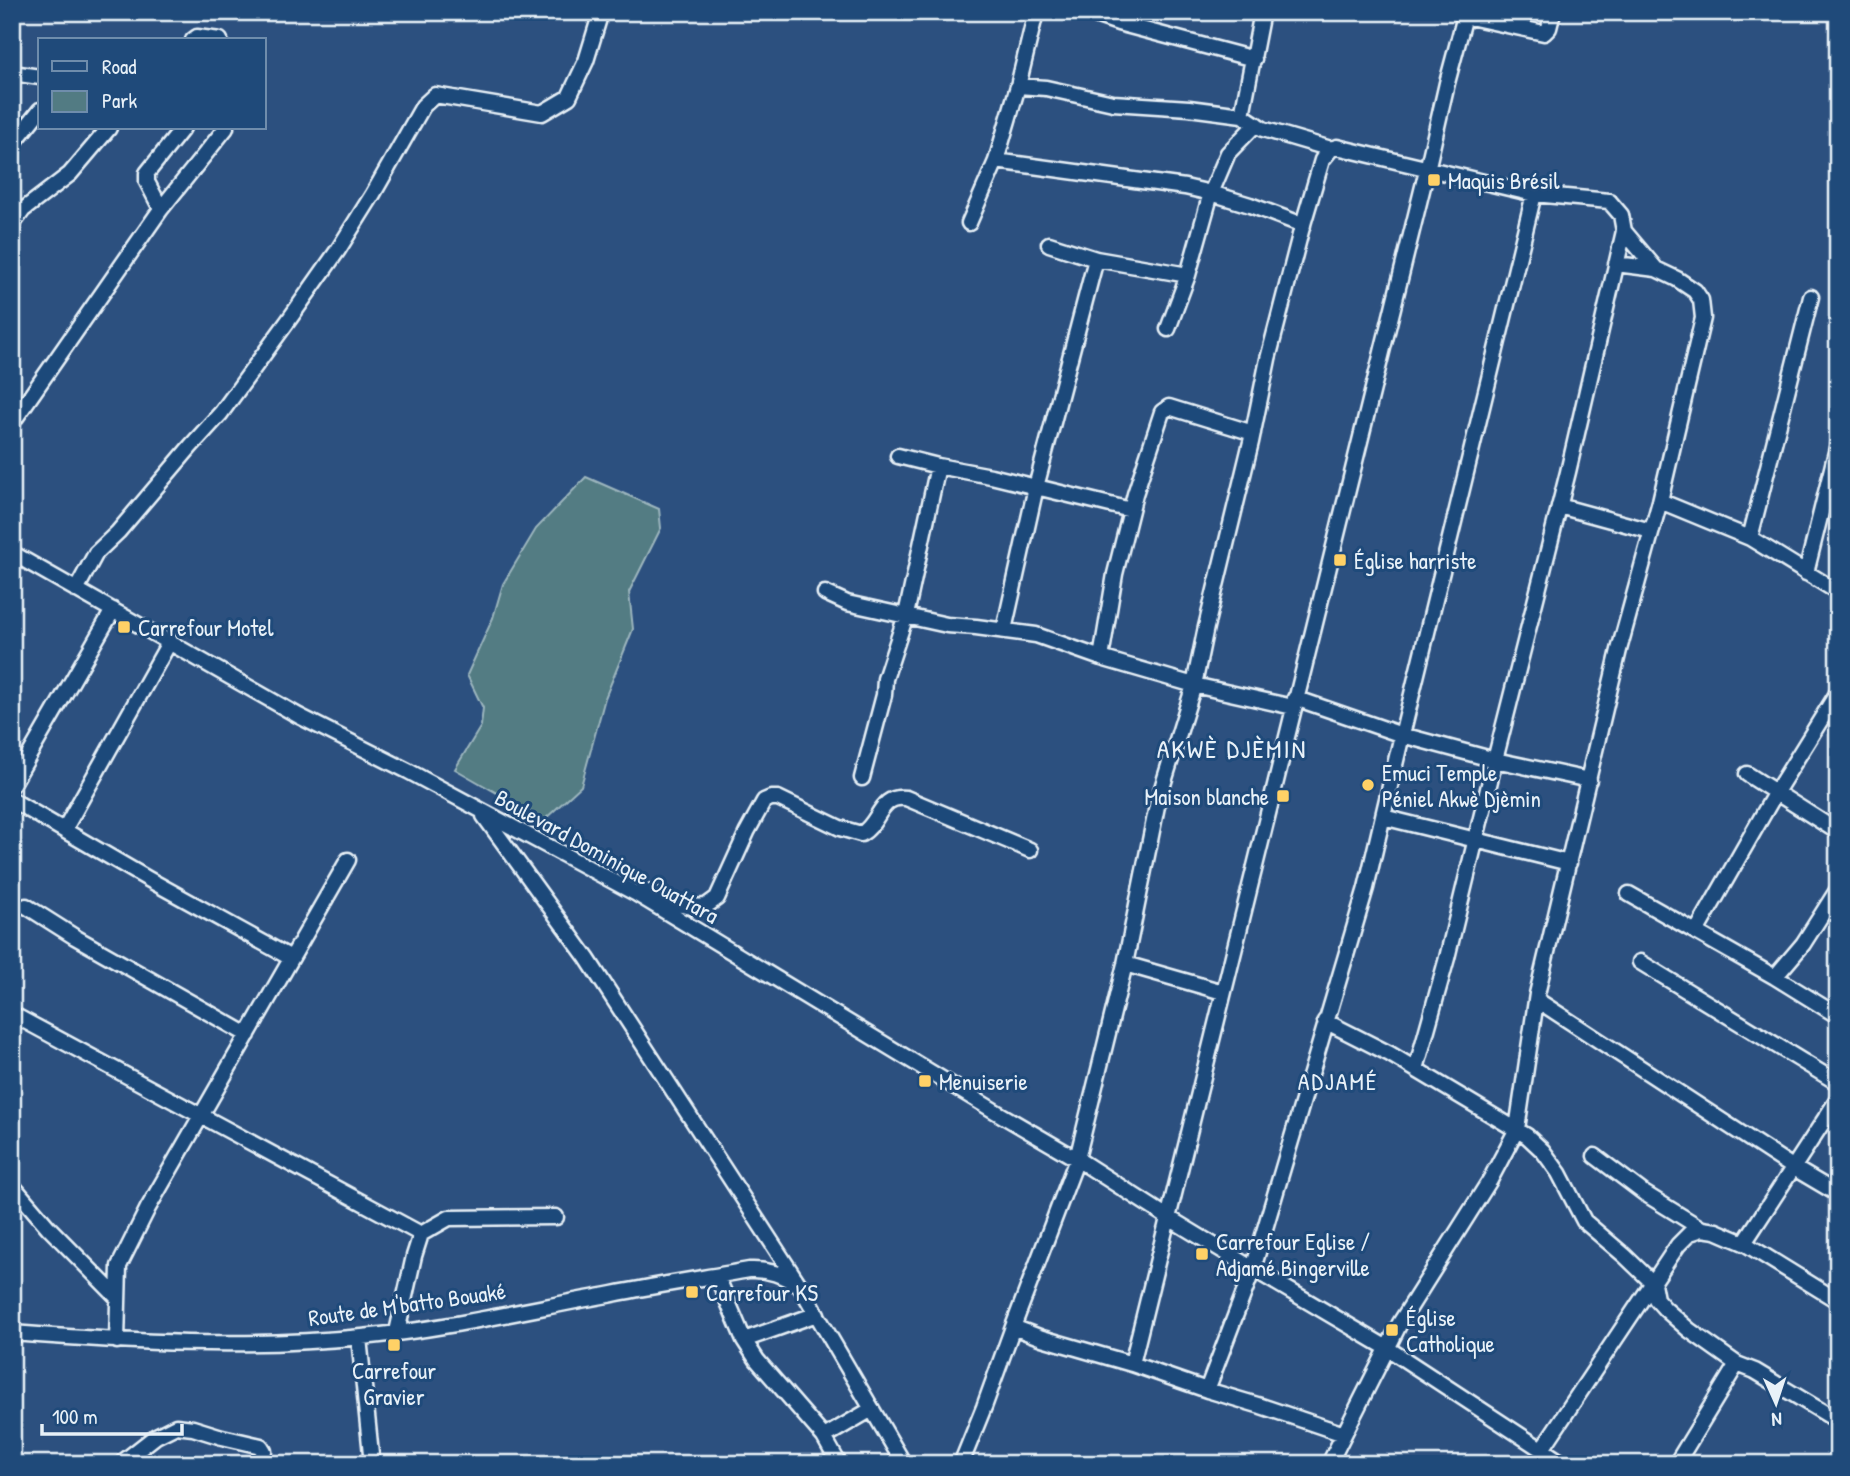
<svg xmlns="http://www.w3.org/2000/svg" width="1850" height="1476" font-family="'Patrick Hand',sans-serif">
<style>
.green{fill:#527b83;stroke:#9db6be;stroke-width:2}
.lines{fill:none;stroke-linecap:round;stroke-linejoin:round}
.minor-casing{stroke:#e8f1f8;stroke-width:19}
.minor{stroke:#1f4a7a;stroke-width:14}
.poi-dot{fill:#ffd166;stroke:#1f4a7a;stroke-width:2.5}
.labels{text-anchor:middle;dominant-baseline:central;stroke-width:6;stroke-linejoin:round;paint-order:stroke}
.poi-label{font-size:23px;fill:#e8f1f8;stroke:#1f4a7a;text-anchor:start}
.street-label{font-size:23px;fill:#e8f1f8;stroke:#1f4a7a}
.neighbourhood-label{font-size:24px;letter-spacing:2px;fill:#e8f1f8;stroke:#1f4a7a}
.quarter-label{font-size:26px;letter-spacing:2px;fill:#e8f1f8;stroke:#1f4a7a}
</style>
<rect width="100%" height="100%" fill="#2c507f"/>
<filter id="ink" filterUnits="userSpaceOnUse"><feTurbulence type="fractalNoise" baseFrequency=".0143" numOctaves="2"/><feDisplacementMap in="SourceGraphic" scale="14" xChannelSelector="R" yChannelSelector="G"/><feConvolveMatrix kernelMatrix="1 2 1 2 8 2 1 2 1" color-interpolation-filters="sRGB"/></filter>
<g filter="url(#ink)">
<path class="green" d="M586,477l73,32 2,19 -32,64 4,37 -28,69 -24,88 -37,34 -89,-51 26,-43 2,-18 -16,-33 26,-57 10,-34 33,-55z"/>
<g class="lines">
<defs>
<path id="minor" d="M1086,12l32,11 136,36
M1465,16l79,17 5,-5 4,-16
M193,40l4,-3 23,3
M12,73l28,4
M1018,86l28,2 67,15 76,5 53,7 21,14 68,20
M1242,115l20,-103
M12,145l28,-35
M996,161l189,26 26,6 17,-40 28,-29
M161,209l-14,-27v-9l36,-45
M969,223l27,-62 22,-75 18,-74
M12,225l11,-15 47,-36 39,-46
M1624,231l32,38
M1049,244l47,15 92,16
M1168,329l20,-54 23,-82 39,12 53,20
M12,423l149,-214 65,-81
M898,456l40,10 53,10 140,34
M1660,501l90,37 88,54
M1559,506l92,25
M1750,538l61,-241
M12,553l287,163 109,55 227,122 363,220 79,46 92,59 84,51 134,79 177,116
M1806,573l32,-129
M76,590l20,-37 22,-21 73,-86 30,-33 67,-92 50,-71 35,-56 50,-88 12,-11 107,18 27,-16 17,-36 15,-49
M825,593l22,10 100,22 29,2 60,8 65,23 93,27 99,22
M1004,630l32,-143 60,-228
M1101,658l14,-84 20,-80 27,-82 7,-5 84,26
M1295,698l107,37 93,25 94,20
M1747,774l91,58
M862,778l22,-83 1,-16 21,-64 32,-149
M12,785l101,-175
M12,800l136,79 143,79
M484,816l103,142 213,328 104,178
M1383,817l186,46
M64,830l106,-189
M640,893l8,-1 29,12 16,3 13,-1 11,-8 30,-66 17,-31 7,-3h7l62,30 21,6c19,-10 18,-40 45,-36l124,52
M1629,894l146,83 63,39
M26,906l49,31 173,98
M1696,932l80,-140 62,-100
M1640,962l198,121
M1125,964l98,28
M1775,977l28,-33 35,-55
M1537,1000l257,168 44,26
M12,1014l409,220
M1325,1021l65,33 137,82 16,15 16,22 25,48 41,35 28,27 3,16 9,10 24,21 48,34 18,7 83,50
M1595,1156l49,37 58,36
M12,1185l36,42 70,71
M1744,1243l94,-144
M717,1276l27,64 13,20 67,77 15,27
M1013,1327l64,-168 48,-195 33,-163 36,-116 12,-58 45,-185 17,-83 33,-128 21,-71 9,-11 6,-2 197,47 75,7 12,14 3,16 -56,241 -73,288 -48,198 -31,111
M397,1332l17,-76 7,-22 28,-16 107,-1
M12,1333c118,9 232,16 350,4 84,-8 168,-28 251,-43 45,-9 91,-16 136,-24 20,-1 34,5 51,16
M359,1338l13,126
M744,1340l73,-26
M117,1341l2,-75 29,-58 200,-348
M1132,1364l295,-1194 20,-87 19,-71
M1344,1434l-83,-28 -54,-16 46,-121 113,-381 36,-153 132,-541
M824,1437l48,-28
M1542,1449l136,-204 12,-12 12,-4 14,2 28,12 94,58
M123,1464l1,-3 32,-25 20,-10 17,2 29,9 39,9 3,5 -5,13
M961,1464l23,-57 29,-80 29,11 90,26 75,26
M1329,1464l71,-141 90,-143 27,-51 20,-135 82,-344 41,-149 43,-183 -2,-18 -6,-9 -18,-12 -21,-10 -40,-5
M1676,1464l61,-100
M1835,1464l3,-5"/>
</defs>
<use href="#minor" class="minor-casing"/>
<use href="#minor" class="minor"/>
</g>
</g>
<g class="poi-dot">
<rect x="1427" y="173" width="14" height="14" rx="3.5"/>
<rect x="1333" y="553" width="14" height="14" rx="3.5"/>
<rect x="117" y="620" width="14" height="14" rx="3.5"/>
<circle cx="1368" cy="785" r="7"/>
<rect x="1276" y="789" width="14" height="14" rx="3.5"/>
<rect x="918" y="1074" width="14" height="14" rx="3.5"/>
<rect x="1195" y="1247" width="14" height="14" rx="3.5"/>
<rect x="685" y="1285" width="14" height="14" rx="3.5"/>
<rect x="1385" y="1323" width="14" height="14" rx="3.5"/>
<rect x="387" y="1338" width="14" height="14" rx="3.5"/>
</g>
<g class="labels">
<g class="poi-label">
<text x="1448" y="180">Maquis Brésil</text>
<text x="1354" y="560">Église harriste</text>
<text x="138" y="627">Carrefour Motel</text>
<text x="1382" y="772">Emuci Temple<tspan x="1382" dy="26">Péniel Akwè Djèmin</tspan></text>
<text x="1269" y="796" text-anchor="end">Maison blanche</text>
<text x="939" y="1081">Menuiserie</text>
<text x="1216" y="1241">Carrefour Eglise /<tspan x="1216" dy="26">Adjamé Bingerville</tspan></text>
<text x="706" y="1292">Carrefour KS</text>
<text x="1406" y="1317">Église<tspan x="1406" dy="26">Catholique</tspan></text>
<text x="394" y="1370" text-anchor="middle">Carrefour<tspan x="394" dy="26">Gravier</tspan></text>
</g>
<g class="street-label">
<text transform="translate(607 856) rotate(29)">Boulevard Dominique Ouattara</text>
<text transform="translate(407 1304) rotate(-8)">Route de M'batto Bouaké</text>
</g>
<g class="neighbourhood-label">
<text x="1338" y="1081">ADJAMÉ</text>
</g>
<g class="quarter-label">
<text x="1232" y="748">AKWÈ DJÈMIN</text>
</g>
</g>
<rect width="1850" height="1476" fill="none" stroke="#1f4a7a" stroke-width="42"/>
<rect x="21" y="21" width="1808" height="1434" fill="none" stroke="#e8f1f8" stroke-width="2.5" filter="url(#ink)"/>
<rect x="38" y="38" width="228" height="91" fill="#1f4a7a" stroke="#6f8dac" stroke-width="2"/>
<rect x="52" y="61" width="35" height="10" fill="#1f4a7a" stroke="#6f8dac" stroke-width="2"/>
<text x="102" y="74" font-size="21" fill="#e8f1f8">Road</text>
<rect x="52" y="91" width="35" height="21" fill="#527b83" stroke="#6f8dac" stroke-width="2"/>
<text x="102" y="108" font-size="21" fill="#e8f1f8">Park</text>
<g transform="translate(1776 1403) rotate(177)" stroke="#1f4a7a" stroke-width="5" paint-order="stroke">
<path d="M0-5L12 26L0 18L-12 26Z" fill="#e8f1f8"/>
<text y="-10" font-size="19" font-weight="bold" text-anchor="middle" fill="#e8f1f8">N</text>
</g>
<path d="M42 1424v10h140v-10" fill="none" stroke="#e8f1f8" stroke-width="3.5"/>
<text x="52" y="1424" font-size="21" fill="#e8f1f8" stroke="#1f4a7a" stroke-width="5" paint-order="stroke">100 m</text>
</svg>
